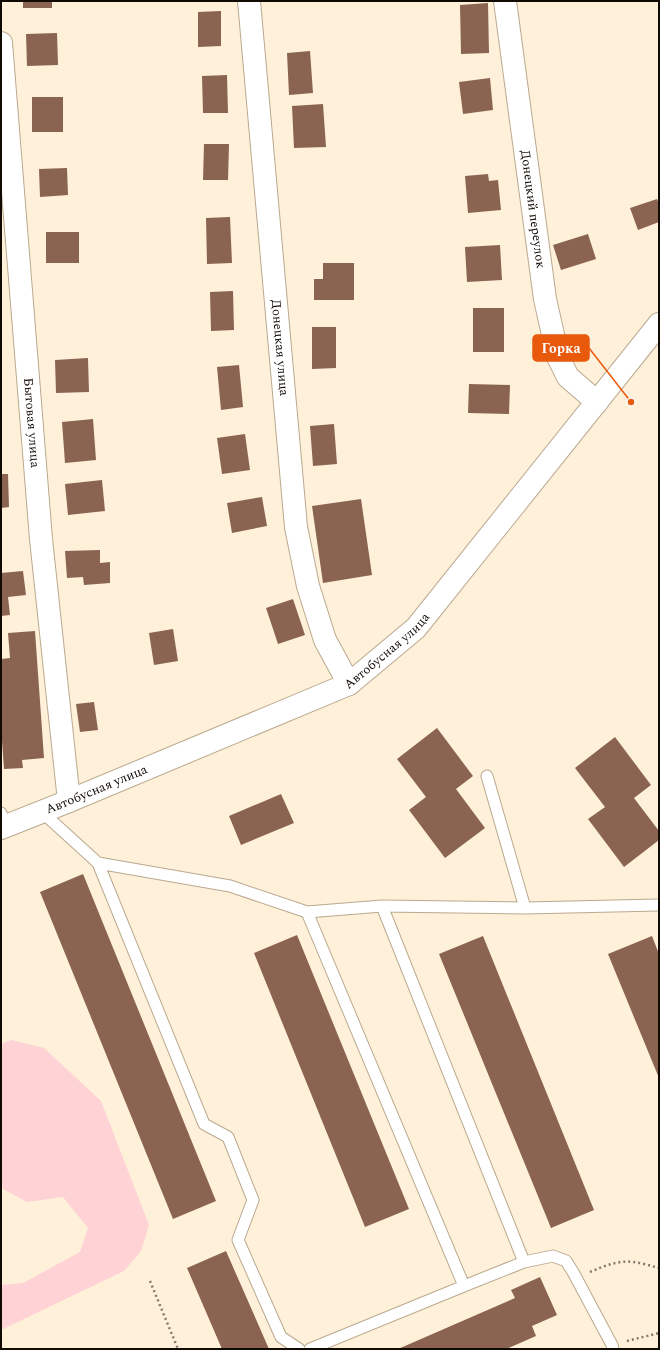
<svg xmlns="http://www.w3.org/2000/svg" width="660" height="1350" font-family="Spectral,serif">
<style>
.green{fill:#ffd2d6}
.building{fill:#8b6451}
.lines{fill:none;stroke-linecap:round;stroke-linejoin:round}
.lane-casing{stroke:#baa98e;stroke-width:13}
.street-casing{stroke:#baa98e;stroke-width:24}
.secondary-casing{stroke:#baa98e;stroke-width:24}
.path{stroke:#847a6c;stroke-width:2.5;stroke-dasharray:2 3;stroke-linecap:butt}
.lane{stroke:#fff;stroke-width:11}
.street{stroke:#fff;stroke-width:22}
.secondary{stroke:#fff;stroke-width:22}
.labels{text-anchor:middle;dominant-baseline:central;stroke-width:4;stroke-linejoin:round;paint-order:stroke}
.street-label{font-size:13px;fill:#100a03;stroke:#fff}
.leader{fill:none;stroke:#e8590c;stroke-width:1.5}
.callout-dot{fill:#e8590c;stroke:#fff;stroke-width:1.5}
.callout{fill:#e8590c;stroke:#e8590c;stroke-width:1.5}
.callout-label{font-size:14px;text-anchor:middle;font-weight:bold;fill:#fff}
</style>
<rect width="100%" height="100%" fill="#fef0d9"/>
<path class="green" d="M11,1040l33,8 57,53 48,124 -8,26 -17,20 -123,59v-45l22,-2 57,-31 8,-24 -25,-31 -36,5 -26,-14v-144z"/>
<path class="building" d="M23,1h29v7h-29z
M488,3l1,50 -28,1 -1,-49z
M221,11v35l-23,1v-35z
M57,33l1,32 -31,1 -1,-32z
M310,51l3,42 -24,2 -2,-42z
M227,75l1,38h-25l-1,-37z
M490,78l3,32 -30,4 -4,-32z
M32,97h31v35h-31z
M323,104l3,43 -32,1 -2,-42z
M204,144h25l-1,36h-25z
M67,168l1,27 -28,2 -1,-28z
M488,174l1,7 9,-1 3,30 -33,3 -3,-37z
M657,199l2,5v18l-21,8 -8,-22z
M230,217l2,46 -25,1 -1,-46z
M46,232h33v31h-33z
M588,234l8,25 -35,11 -8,-25z
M500,245l2,35 -35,2 -2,-35z
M323,263h31v37h-40v-21h9z
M233,291l1,39 -23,1 -1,-39z
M473,308h31v44h-31z
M312,327h24v41l-24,1z
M88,358l1,34 -33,1 -1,-33z
M239,365l4,42 -22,3 -4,-43z
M469,384l41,1 -1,29 -41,-1z
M93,419l3,41 -31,3 -3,-41z
M334,424l3,40 -24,2 -3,-40z
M245,434l5,36 -28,4 -5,-36z
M1,474h7l1,33 -8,1z
M102,480l3,31 -37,4 -3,-31z
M262,497l5,29 -35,7 -5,-30z
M361,499l11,76 -49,8 -11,-77z
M100,550v13l10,-1v21l-26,2 -1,-8 -16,1 -2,-27z
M23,571l3,24 -18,2 2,18 -9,1v-43z
M293,599l12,36 -27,9 -12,-36z
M173,629l5,32 -24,4 -5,-32z
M35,631l9,127 -22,2 1,8 -19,1 -3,-42v-68l9,-1 -2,-25z
M94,702l4,28 -18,2 -4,-28z
M437,728l36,48 -17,13 29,39 -40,30 -36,-48 17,-13 -29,-38z
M615,737l36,48 -17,13 25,33v9l-35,27 -36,-48 17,-12 -30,-39z
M281,794l13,29 -53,22 -12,-29z
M83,874l133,327 -43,18 -133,-327z
M297,935l112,274 -44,18 -111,-274z
M483,936l111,274 -43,18 -112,-274z
M652,936l7,18v124l-51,-124z
M226,1251l43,98h-47l-35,-81z
M540,1277l17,38 -25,11 4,10 -30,13h-108l117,-51 -4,-8z"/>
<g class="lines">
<defs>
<path id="lane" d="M487,776l38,132
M42,812l56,51 132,23 77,26 75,-6 143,2 134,-3
M1,813l4,13
M98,863l106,261 24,13 25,63 -15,40 43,97 18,12
M382,906l142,356
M307,912l157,374 60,-24 29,-6 13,5 7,11 39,73 1,4
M310,1349l154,-63"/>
<g id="street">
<path id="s1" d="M249,1l47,526 12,59 17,54 24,44"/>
<path id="s2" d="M505,1l40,298 13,58 10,20 29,25"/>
<path id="s3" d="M1,43l40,496 28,262"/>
</g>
<g id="secondary">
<path id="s4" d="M1,828l68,-27 280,-117 67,-56 243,-304"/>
</g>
</defs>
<use href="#lane" class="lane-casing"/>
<use href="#street" class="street-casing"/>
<use href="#secondary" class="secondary-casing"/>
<path class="path" d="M590,1272c14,-6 28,-12 44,-10 8,1 17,4 25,6
M150,1281l28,68
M627,1341l32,-8"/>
<use href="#lane" class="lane"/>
<use href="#street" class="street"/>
<use href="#secondary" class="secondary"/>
</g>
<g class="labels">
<g class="street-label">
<text stroke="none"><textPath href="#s2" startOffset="210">Донецкий переулок</textPath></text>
<text stroke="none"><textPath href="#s1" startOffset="348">Донецкая улица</textPath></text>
<text stroke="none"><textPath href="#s3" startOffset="381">Бытовая улица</textPath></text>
<text stroke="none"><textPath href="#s4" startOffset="427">Автобусная улица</textPath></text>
<text stroke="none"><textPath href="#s4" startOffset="103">Автобусная улица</textPath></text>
</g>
</g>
<path class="leader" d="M631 402L589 348"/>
<circle class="callout-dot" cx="631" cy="402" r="4"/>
<rect class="callout" x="533" y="335" width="56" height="26" rx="4"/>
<g class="callout-label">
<text x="561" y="353">Горка</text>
</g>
<rect width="660" height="1350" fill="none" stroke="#100a03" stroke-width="4"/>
</svg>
